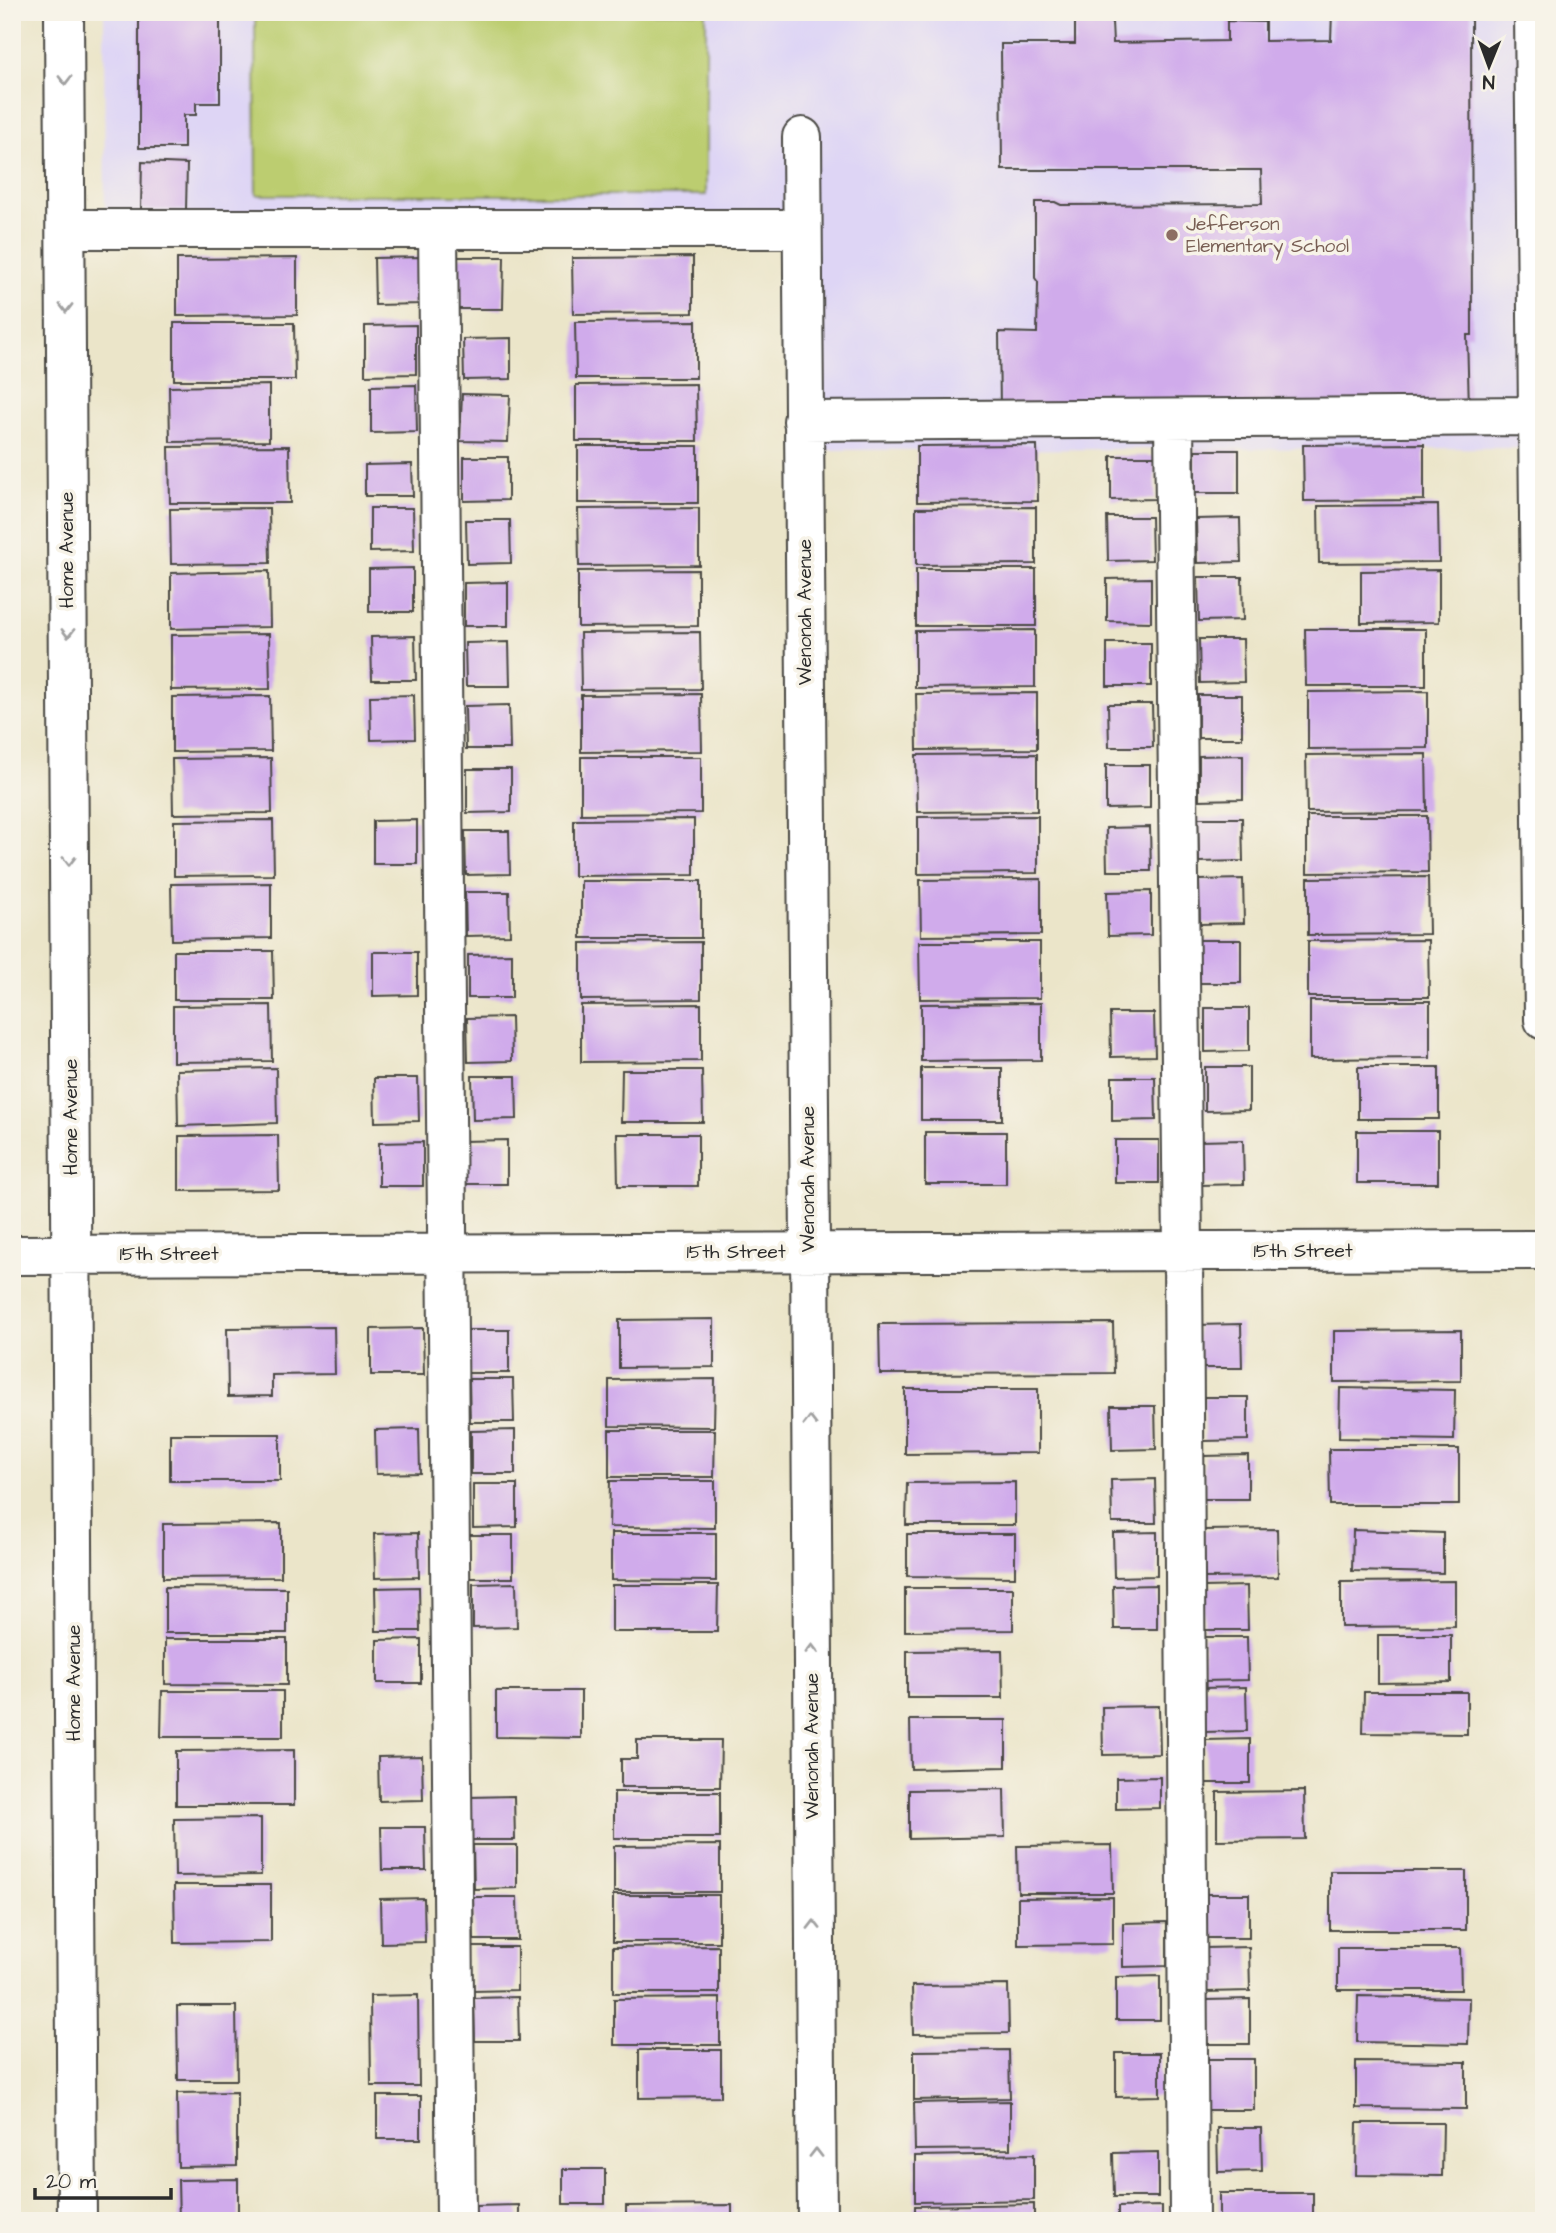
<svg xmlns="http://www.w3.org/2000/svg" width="1556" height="2233" font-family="'Architects Daughter',sans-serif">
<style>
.built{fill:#ded5f5}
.green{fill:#bccd6f;stroke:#747c4d;stroke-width:2}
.building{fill:#d0abeb}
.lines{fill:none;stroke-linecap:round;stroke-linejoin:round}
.minor-casing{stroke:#484743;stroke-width:42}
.minor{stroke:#fff;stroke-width:38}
.oneway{stroke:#a0a0a0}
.education-dot{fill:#8d6e63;stroke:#f7f3e8;stroke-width:2.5}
.labels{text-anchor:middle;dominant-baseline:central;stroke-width:7;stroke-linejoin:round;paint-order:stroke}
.education-label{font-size:19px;fill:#785e54;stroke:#f7f3e8;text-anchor:start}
.street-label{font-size:19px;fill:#2b2b2b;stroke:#f7f3e8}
</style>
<rect width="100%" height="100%" fill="#f7f3e8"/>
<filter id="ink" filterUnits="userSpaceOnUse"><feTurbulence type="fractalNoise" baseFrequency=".0143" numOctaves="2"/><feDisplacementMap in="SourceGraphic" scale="14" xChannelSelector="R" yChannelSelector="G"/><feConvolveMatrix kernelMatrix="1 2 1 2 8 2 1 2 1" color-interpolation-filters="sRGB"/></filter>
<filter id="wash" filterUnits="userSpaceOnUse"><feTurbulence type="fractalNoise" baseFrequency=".00686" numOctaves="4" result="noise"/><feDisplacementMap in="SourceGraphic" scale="28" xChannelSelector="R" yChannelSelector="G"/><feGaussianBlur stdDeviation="1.57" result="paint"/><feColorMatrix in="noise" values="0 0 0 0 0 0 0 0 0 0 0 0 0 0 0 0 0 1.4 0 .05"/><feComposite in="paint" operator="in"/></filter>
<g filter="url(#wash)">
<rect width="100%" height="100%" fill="#ebe5c9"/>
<path class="built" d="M104,12h1426l2,436 -718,2 -1,-229 -708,8z"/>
<path class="green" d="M255,12h451v183h-450z"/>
<g id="blocks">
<path class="building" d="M139,12h81v91h-24v12h-12v33h-45z
M1332,12h139l1,323h-5l2,73 -469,1 -1,-77 38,1 1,-51 -3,-4v-76h20l6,3 201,-1 -1,-34h-259l-1,-126h74v-22h37l1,21 114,-2v-20l38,1v19l66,-1z
M142,162l45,2 -1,46 -45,-1z
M421,257l1,47 -47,1 -1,-47z
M458,257h46l-1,52h-45z
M693,257v56l-120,1 -1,-56z
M297,258v57l-120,1v-57z
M696,321v57h-120l-1,-56z
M174,323h120l1,57h-121z
M416,325v49l-51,1v-49z
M511,338v41l-47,1 -1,-41z
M696,384l1,57h-121v-56z
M269,385v56l-99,1 -1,-55z
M416,385l1,47 -46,1v-47z
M462,394l48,1 -2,47 -48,-1z
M1424,444v56l-120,1 -1,-56z
M1037,445l1,56 -121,1v-56z
M289,446l1,57h-120l-1,-56z
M578,446h120v57h-120z
M1195,450h44v43h-44z
M1111,456h44v43l-44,1z
M464,457h44v43l-44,1z
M412,464l1,32h-48v-31z
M1438,505l1,57 -120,1 -1,-57z
M1036,507v57l-120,1v-57z
M269,508l1,55 -99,1 -1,-55z
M370,508h43l1,43 -44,1z
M699,508v57l-120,1 -1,-57z
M1107,517h44l1,43 -44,1z
M1240,518l1,44 -44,1 -1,-44z
M466,520h44l1,43 -44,1z
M413,568v44h-44v-43z
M916,569h120v57h-120z
M698,570v56l-120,1v-56z
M1439,570v52l-78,1v-52z
M269,571l1,56 -99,2v-56z
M1198,577h44l1,43 -44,1z
M1151,578v44l-44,-1v-42z
M508,582v44h-44v-43z
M1305,629h121v57h-120z
M1035,630v57l-120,1v-57z
M700,632l1,57 -120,1 -1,-57z
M269,634l1,55 -99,1v-55z
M415,636l1,44h-44l-1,-43z
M1199,639h44l1,43 -44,1z
M509,642l1,44h-44l-1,-43z
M1107,643h44v43h-44z
M1428,691v57l-120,1v-57z
M1037,693v56l-120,1 -1,-56z
M701,694l1,57 -121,1v-57z
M414,695l1,44 -44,1 -1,-44z
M1198,695h44v43h-44z
M270,696l1,55 -99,1v-55z
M1108,704h44l1,43h-44z
M509,705l1,44h-44l-1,-43z
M1037,754v57l-120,1 -1,-57z
M1426,754l1,57 -120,1 -1,-57z
M1243,755v44l-44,1v-44z
M581,757h120v56l-120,1z
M271,758l1,55 -99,1 -1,-55z
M1106,765h44v43l-44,1z
M467,769h44v43l-44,1z
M1038,816v57l-120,1v-57z
M1307,816h120l1,56 -121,1z
M1198,818h44l1,43 -44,1z
M694,819v56l-120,1v-56z
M273,820l1,55 -100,1v-55z
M417,820v44h-44v-43z
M1150,827l1,44h-44l-1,-43z
M465,831h44l1,43 -44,1z
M1428,877l1,57 -121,1v-57z
M1041,879v56l-120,1 -1,-56z
M1243,879l1,44 -44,1 -1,-44z
M581,881h120v57h-120z
M271,883v55l-99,2 -1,-56z
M1151,891v44l-43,1 -1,-44z
M465,892h44l1,43 -44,1z
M1197,940h44v43h-44z
M1428,940l1,57h-121v-56z
M701,942v57l-120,1v-57z
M919,942h121v56l-120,1z
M174,951h99l1,49h-100z
M373,952h44v43l-44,1z
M512,954v44h-44v-43z
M1310,1001h120v57l-120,1z
M1041,1003v57l-120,1v-57z
M701,1004v57l-120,1v-57z
M271,1005l1,56 -99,1v-56z
M1205,1008h44v43l-44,1z
M1110,1013h44l1,43 -44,1z
M511,1017l1,44 -44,1 -1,-44z
M1205,1067h44v43l-44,1z
M1358,1067h81v52h-81z
M276,1068l1,55 -99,3 -1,-56z
M921,1068h81v52h-81z
M622,1070h80l1,52h-82z
M472,1076h44l1,43 -44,1z
M1112,1077h43l1,43 -44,1z
M374,1078h44l1,43 -44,1z
M1357,1131h81v52h-81z
M925,1132h81v52h-81z
M617,1134h81v52h-80z
M278,1135l1,55 -100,1v-55z
M507,1140v44h-44v-43z
M1115,1140h44v43h-44z
M1243,1140l1,44 -44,1 -1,-44z
M423,1142v44h-44v-43z
M714,1319v48l-95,1v-48z
M1113,1323l1,50 -234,1 -1,-50z
M1241,1324l1,44h-44l-1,-43z
M334,1327l1,47 -63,1v21l-44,1 -1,-69z
M423,1328l1,47h-53v-46z
M465,1330h44v43h-44z
M1461,1330v51l-127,1v-51z
M469,1379h44l1,43h-44z
M715,1379l-1,48 -105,-1v-46z
M1340,1388l115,2 -1,50 -115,-2z
M905,1389h133v64l-133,1z
M1204,1397h44v43l-44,1z
M1111,1406h44l1,43 -44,1z
M419,1429l1,44 -44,1 -1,-44z
M515,1430v44h-44v-43z
M609,1430h106l-1,47h-105z
M170,1434h110v47h-110z
M1329,1449h130v56h-129z
M1248,1455v44h-44v-43z
M1155,1479l1,44h-44l-1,-43z
M610,1481h105v47l-106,-1z
M1015,1482v43h-109l1,-42z
M473,1484h44v43l-44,1z
M281,1523v54l-118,1v-54z
M1277,1529l1,48 -75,1v-48z
M1353,1530l90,3v40l-91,-2z
M1157,1532v44l-43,1 -1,-44z
M418,1533l1,44 -44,1 -1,-44z
M611,1533h105v48l-105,-1z
M907,1534h108v43l-108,-1z
M469,1535h44v43h-44z
M1455,1581v45l-114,1v-45z
M516,1583l1,44 -44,1v-44z
M612,1585h106l-1,47h-105z
M1157,1585v44h-43l-1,-43z
M1247,1586l1,44h-44v-43z
M165,1587l122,1v45h-122z
M419,1587l1,44h-44l-1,-43z
M905,1588h108v42l-108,1z
M1378,1635h73v47l-73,1z
M1203,1637h44l1,43 -44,1z
M165,1639h122v46l-122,-1z
M421,1639v44h-44v-43z
M1002,1650l1,48h-96v-47z
M1246,1687l1,44 -44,1 -1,-44z
M162,1691h121v46h-122z
M496,1691h85v47l-85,-1z
M1364,1692h103v42l-104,-1z
M1159,1706l1,48 -57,1 -1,-48z
M910,1720h96v47l-95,2z
M1250,1739v44h-44v-43z
M637,1740h84l-1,47h-99v-28h16z
M294,1750v55h-118v-54z
M422,1756l1,44 -44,1 -1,-44z
M1160,1777v31l-44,1v-31z
M1004,1789l1,48 -96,2v-49z
M1304,1791l1,48 -88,1v-48z
M614,1792h106v46h-106z
M514,1796l1,44h-44l-1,-43z
M261,1818v57l-86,1 -1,-57z
M381,1827h44l1,43h-44z
M473,1845h44v43l-43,1z
M720,1845v47h-106v-46z
M1112,1845l1,48h-95l-1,-47z
M1330,1871h136v59h-136z
M174,1885h97v57l-96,1z
M1205,1894h44v44h-44z
M613,1895h106v47h-106z
M473,1897h44l1,43h-44z
M1113,1897v47l-95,1v-47z
M424,1898l1,44 -44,1 -1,-44z
M1167,1922v44l-44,1v-44z
M719,1946v47h-106v-46z
M473,1947h44v43l-44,1z
M1249,1947l1,44 -44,1 -1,-44z
M1338,1948h122l1,42h-123z
M1160,1976v44h-44v-43z
M1008,1985l1,48 -96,1 -1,-48z
M418,1995l1,91h-48l-1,-90z
M1358,1996l111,2 -1,46 -111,-2z
M518,1997l1,44h-44l-1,-43z
M720,1998v47h-106v-46z
M1250,1999v45h-44v-44z
M177,2006h59l1,74h-59z
M639,2050h82v47l-82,1z
M1009,2050l1,48 -96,2v-49z
M1116,2053h44v43l-44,1z
M1203,2059h51v51h-51z
M1356,2061l110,1v47l-110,-1z
M237,2092v74l-59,1 -1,-74z
M377,2096h44v43h-44z
M1010,2101v48l-95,1 -1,-47z
M1357,2123h86l-1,53 -86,-1z
M1217,2128h44l1,43 -44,1z
M1158,2152v45h-44l-1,-44z
M1034,2154v46l-119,2v-46z
M563,2169h42v35h-42z
M238,2179v42h-59l-1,-41z
M1219,2193h94v28h-94z
M1034,2204v17h-119v-15z
M519,2205v16h-44v-15z
M732,2205v16h-106v-15z
M1162,2206v15h-44v-14z"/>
</g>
</g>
<g filter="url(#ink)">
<use href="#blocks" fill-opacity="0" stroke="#484743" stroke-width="2"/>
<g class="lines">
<defs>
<path id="minor" d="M64,12l13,2209
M1534,12l10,1008
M802,137l15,2084
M66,229h736
M438,229l18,1992
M1174,419l9,832 6,970
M803,421l735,-5
M12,1255l1532,-5"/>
</defs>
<use href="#minor" class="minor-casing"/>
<use href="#minor" class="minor"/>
</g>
<defs><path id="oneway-chevron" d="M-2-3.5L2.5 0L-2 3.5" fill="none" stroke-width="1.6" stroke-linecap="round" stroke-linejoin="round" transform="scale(1.75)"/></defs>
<g class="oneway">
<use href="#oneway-chevron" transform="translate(65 80) rotate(90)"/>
<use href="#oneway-chevron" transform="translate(66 308) rotate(90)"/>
<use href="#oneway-chevron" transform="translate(68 633) rotate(90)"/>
<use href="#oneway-chevron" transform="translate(69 861) rotate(90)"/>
<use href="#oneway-chevron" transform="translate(810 1421) rotate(-90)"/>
<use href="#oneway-chevron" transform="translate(812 1649) rotate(-90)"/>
<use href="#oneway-chevron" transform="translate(814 1925) rotate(-90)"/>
<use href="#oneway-chevron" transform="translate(816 2153) rotate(-90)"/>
</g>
</g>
<circle class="education-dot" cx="1172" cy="235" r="7"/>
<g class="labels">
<g class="education-label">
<text x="1186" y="224">Jefferson<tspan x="1186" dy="22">Elementary School</tspan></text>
</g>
<g class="street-label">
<text transform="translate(67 550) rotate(-90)">Home Avenue</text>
<text transform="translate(805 612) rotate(-90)">Wenonah Avenue</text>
<text transform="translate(71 1117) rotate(-90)">Home Avenue</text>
<text transform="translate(808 1179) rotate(-90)">Wenonah Avenue</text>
<text x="1303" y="1251">15th Street</text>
<text x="736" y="1252">15th Street</text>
<text x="169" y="1254">15th Street</text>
<text transform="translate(74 1683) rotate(-90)">Home Avenue</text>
<text transform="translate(812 1746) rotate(-90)">Wenonah Avenue</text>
</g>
</g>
<rect width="1556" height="2233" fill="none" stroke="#f7f3e8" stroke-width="42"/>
<g transform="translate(1489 66) rotate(181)" stroke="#f7f3e8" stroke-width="5" paint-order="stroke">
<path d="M0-5L12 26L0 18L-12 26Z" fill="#2b2b2b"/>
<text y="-10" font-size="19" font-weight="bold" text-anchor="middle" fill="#2b2b2b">N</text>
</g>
<path d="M35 2188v10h136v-10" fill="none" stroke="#2b2b2b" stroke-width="3.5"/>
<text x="46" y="2188" font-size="21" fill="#2b2b2b" stroke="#f7f3e8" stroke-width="5" paint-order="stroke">20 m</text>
</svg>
